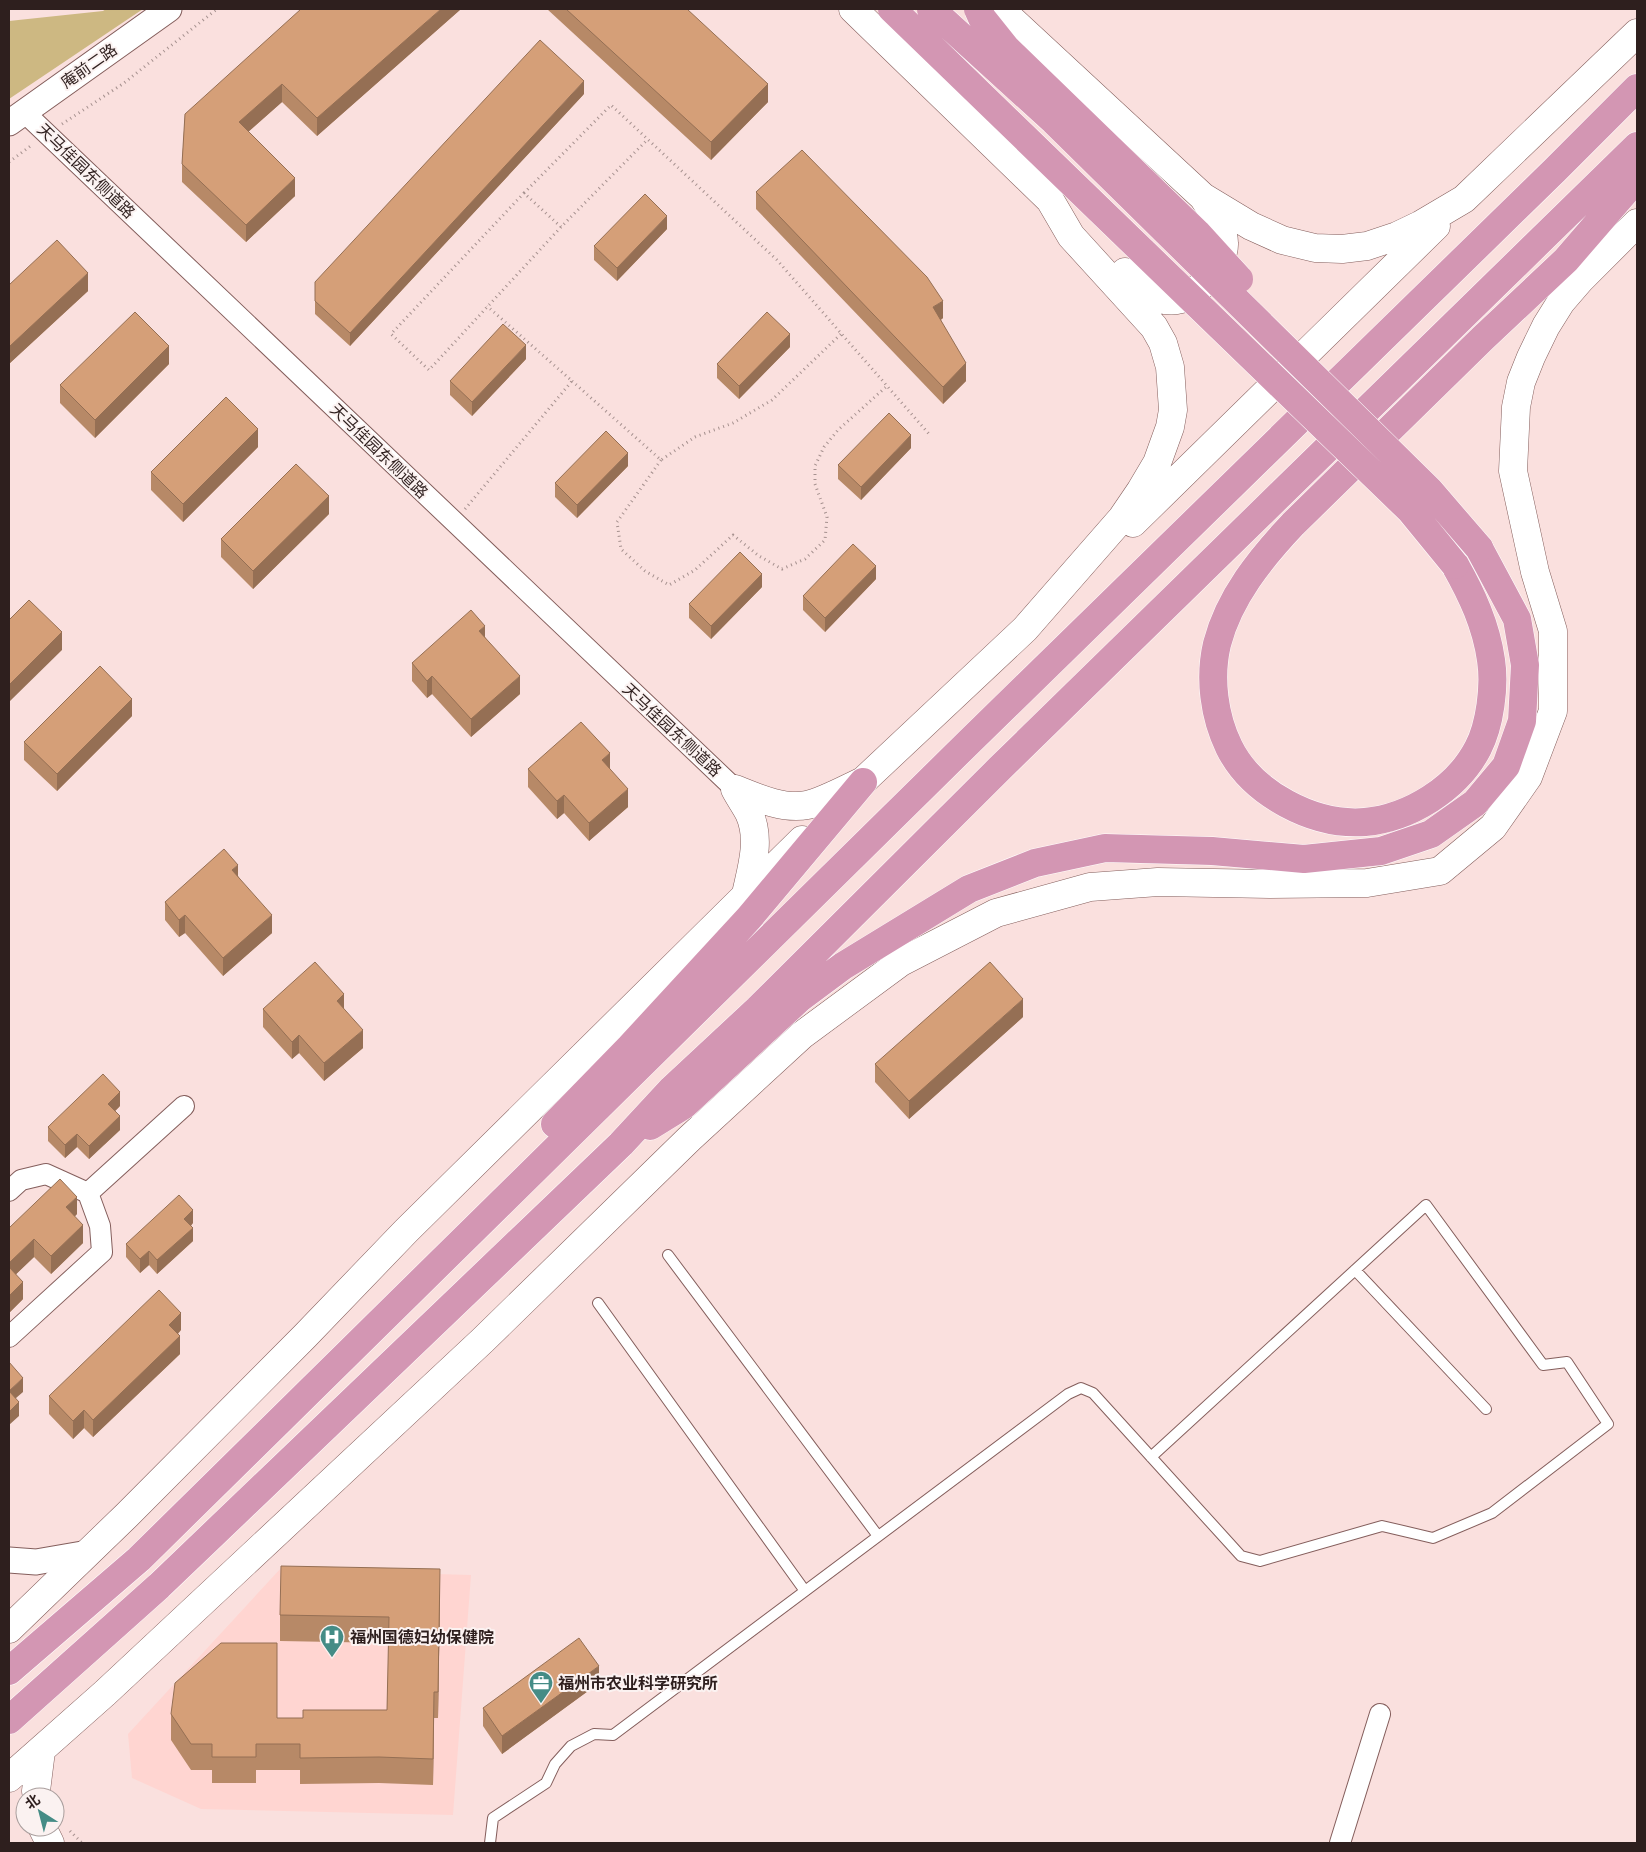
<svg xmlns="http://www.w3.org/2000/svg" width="1646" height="1852" font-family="'DM Sans','Noto Sans SC',sans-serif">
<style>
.built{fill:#ffd5d1}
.green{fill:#cdb882}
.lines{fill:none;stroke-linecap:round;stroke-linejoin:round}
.service-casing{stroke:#845e5c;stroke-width:12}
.minor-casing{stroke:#845e5c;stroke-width:22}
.tertiary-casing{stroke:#845e5c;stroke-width:27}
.secondary-casing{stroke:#845e5c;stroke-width:29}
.trunk-casing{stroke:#fff;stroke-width:29}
.path{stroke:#a6918f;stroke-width:3;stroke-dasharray:1 4;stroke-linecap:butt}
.service{stroke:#fff;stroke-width:10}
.minor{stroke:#fff;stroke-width:20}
.tertiary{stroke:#fff;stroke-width:25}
.secondary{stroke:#fff;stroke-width:28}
.trunk{stroke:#d396b3;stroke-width:28}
.trunk-bridge-casing{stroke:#fff;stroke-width:29;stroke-linecap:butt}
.trunk-bridge{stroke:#d396b3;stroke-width:28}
.wall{fill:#b78967}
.shaded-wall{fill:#956f54}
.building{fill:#d59f78;stroke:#956f54}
.labels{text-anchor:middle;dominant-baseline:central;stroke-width:4;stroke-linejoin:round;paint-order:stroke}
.street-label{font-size:16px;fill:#2e1f1e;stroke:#fbf2f1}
.poi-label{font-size:16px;font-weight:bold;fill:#2e1f1e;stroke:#fbf2f1;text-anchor:start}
</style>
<rect width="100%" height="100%" fill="#fae0de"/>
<path class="built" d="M282,1567l79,5 110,3 -18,240 -252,-6 -69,-31 -4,-44z"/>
<path class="green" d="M106,9h37l-134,90v-78l94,-10z"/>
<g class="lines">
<defs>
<path id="service" d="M668,1255l210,281
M1355,1270l131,139
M598,1303l207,288
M490,1843l3,-25 53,-35 9,-19 16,-18 23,-12 19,1 455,-341 13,-6 12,5 148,163 19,5 122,-35 51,12 59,-25 116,-89 -41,-62 -24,3 -117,-160 -275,252"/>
<path id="minor" d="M24,112l711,677
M9,1191l12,-11 25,-6 42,19 12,33 2,26 -93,85
M88,1193l96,-87
M1340,1843l40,-129"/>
<path id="tertiary" d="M9,123l160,-114
M9,1560l27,2 52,-9"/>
<path id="secondary" d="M1000,9l203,188 48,29 31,14 33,8 27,1 25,-3 30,-10 23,-11 44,-26 173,-166
M1125,272c10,10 20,23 33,27 5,1 14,2 19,1 20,-3 48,-37 47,-57 0,-16 -13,-33 -21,-46
M1133,523l303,-297
M735,789c20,8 49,21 72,16 15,-3 39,-16 54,-23
M735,789c4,8 10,16 14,24 12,26 3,54 -3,81
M845,798l180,-169 97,-111 19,-28 16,-27 13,-36 3,-17 -3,-43 -7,-24 -9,-16 -83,-91 -21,-36 -197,-191
M9,1629l118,-114 178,-179 101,-105 396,-391
M9,1778l96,-85 378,-353 206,-201 113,-104 99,-73 95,-49 94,-26 68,-5 112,2 97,-1 73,-12 53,-44 35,-50 25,-66v-80l-18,-59 -22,-101 3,-64 5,-25 10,-25 15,-31 15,-24 19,-22 57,-57
M37,1797l-1,-6 5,-40
M42,1827l8,16"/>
<path id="trunk" d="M1455,565c17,30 31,60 36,95 4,26 -1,65 -13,88 -21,41 -69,70 -113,74 -51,4 -113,-28 -136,-75 -15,-31 -20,-69 -12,-103 12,-47 44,-86 76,-120l190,-186 83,-78 71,-82
M555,1124l75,-77 119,-129 114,-136
M650,1126l34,-21 116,-107 43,-32 126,-77 66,-26 70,-15 107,3 92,8 77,-8 50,-17 44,-31 31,-37 16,-45 3,-56 -8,-46 -38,-71
M9,1671l130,-112 831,-818 585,-571 82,-82
M9,1720l150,-134 462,-442 50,-54 87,-81 241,-240 638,-623"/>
</defs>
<use href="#service" class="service-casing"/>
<use href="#minor" class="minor-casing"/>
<use href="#tertiary" class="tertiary-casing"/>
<use href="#secondary" class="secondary-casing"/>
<use href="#trunk" class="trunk-casing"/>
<path class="path" d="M62,124l62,-41 93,-74
M9,162l23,-17
M524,193l87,-88 166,155 152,174
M561,227l-132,143 -38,-36 133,-141 37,34 86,-87
M572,381l89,79 34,-23 38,-14 39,-23 69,-66
M661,460l-44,62 4,27 24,22 24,14 26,-15 38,-35 26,21 23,13 23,-10 20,-19 2,-23 -12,-33v-18l9,-19 14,-17 49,-44
M465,509l107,-128 -85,-75
M70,1831l12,12"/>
<use href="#service" class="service"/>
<use href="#minor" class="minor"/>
<use href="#tertiary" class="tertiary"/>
<use href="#secondary" class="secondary"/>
<use href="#trunk" class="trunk"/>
<defs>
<path id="trunk-bridge" d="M892,9l518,501 45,55
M931,9l123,112 375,369 50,58
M978,9l4,9 24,30 191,185 42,46"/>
</defs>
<use href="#trunk-bridge" class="trunk-bridge-casing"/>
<use href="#trunk-bridge" class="trunk-bridge"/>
</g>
<path class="wall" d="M461,9l-144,127 -35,-34 -34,30 47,64 -49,46 -64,-60v-18l3,-50z
M547,9h140l81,93 -57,58z
M584,94l-234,252 -35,-32v-32z
M756,192l187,126 -2,2 25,61 -23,23 -187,-195z
M667,229l-50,52 -23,-21v-14z
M9,285l79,6 -78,72 -1,-2z
M790,347l-51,52 -22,-21v-14z
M526,359l-54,57 -22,-21v-14z
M169,364l-74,74 -35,-35v-18z
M258,447l-75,75 -32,-32v-18z
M911,448l-50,52 -23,-21v-14z
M628,466l-51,52 -22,-21v-14z
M329,514l-76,75 -32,-32v-18z
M876,579l-51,53 -22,-22v-14z
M762,587l-51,52 -22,-21v-14z
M485,637l35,57 -49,43 -39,-43 -5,4 -15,-17v-18z
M132,716l-75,75 -33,-31v-18z
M528,769h82l18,38 -39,34 -25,-28 -7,6 -29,-32z
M238,876l34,57 -49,43 -38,-43 -6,4 -14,-17v-18z
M263,1009h81l19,39 -39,33 -25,-28 -7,6 -29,-32z
M1023,1017l-114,102 -34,-37v-18z
M120,1106l-5,5 5,19 -31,29 -12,-12 -12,11 -17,-17v-14z
M77,1214l-3,3 9,26 -32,31 -17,-17 -18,17 7,25 -14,14v-85z
M193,1223l-2,3 2,15 -36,33 -8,-9 -9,8 -14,-16v-13z
M181,1330l-3,4 2,20 -87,83 -9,-9 -11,11 -24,-25v-18z
M440,1595l-2,123h-4l-1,67 -54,-2 -79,1v-14h-44v13h-44v-13h-21l-20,-30v-26l106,4h26l84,-8 2,-67 -109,-2v-26z
M599,1683l-97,71 -19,-28v-18z"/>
<path class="shaded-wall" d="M441,9h20l-144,127v-18z
M584,81v13l-234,252v-13z
M282,84v18l-43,38v-18z
M768,84v18l-57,58v-18z
M295,178v18l-49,46v-17z
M667,216v13l-50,52v-13z
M88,273v18l-78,72v-17z
M943,301v17l-10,6v-17z
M790,334v13l-51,52v-13z
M526,345v14l-54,57v-14z
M169,346v18l-74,74v-18z
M966,363v18l-23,23v-17z
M258,429v18l-75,75v-18z
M911,435v13l-50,52v-13z
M628,453v13l-51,52v-13z
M329,496v18l-76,75v-18z
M876,566v13l-51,53v-14z
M762,574v13l-51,52v-13z
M485,626v18l-6,-13z
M62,632v18l-53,52v-17z
M432,676v18l-5,4v-17z
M520,676v18l-49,43v-18z
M132,699v17l-75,75v-17z
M610,753v18l-8,-11z
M628,789v18l-39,34v-18z
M564,795v18l-7,6v-18z
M238,865v17l-6,-12z
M185,915v18l-6,4v-17z
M272,915v18l-49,43v-18z
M344,994v18l-7,-11z
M1023,999v18l-114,102v-18z
M363,1030v18l-39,33v-18z
M299,1035v18l-7,6v-17z
M120,1092v14l-12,12v-14z
M120,1116v14l-31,29v-13z
M77,1134v13l-12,11v-13z
M77,1197v17l-11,11v-18z
M193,1210v13l-9,9v-13z
M83,1225v18l-32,31v-18z
M193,1228v13l-36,33v-14z
M34,1239v18l-25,24v-18z
M149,1251v14l-9,8v-14z
M23,1282v17l-14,14v-17z
M181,1313v17l-12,12v-17z
M180,1336v18l-87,83v-17z
M23,1378v14l-14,12v-13z
M19,1402v14l-10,9v-13z
M84,1410v18l-11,11v-18z
M440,1569v26l-2,123v-26z
M599,1666v17l-97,71v-18z
M434,1692v26l-1,67v-26z"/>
<path class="building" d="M301,9h140l-124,109 -35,-34 -43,38 56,56 -49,47 -64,-61 3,-50z
M566,9h121l81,75 -57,58z
M540,40l44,41 -234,252 -35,-32v-19z
M802,150l125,127 16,24 -10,6 33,56 -23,24 -187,-195z
M645,194l22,22 -50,52 -23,-22z
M57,240l31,33 -78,73 -1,-2v-59z
M135,312l34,34 -74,74 -35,-35z
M767,312l23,22 -51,52 -22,-22z
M503,324l23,21 -54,57 -22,-21z
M226,397l32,32 -75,75 -32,-32z
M889,413l22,22 -50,52 -23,-22z
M606,431l22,22 -51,52 -22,-22z
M296,464l33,32 -76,75 -32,-32z
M853,544l23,22 -51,52 -22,-22z
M740,552l22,22 -51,52 -22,-22z
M29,600l33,32 -53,53v-65z
M471,610l14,16 -6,5 41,45 -49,43 -39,-43 -5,5 -15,-18z
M100,666l32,33 -75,75 -33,-32z
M581,722l29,31 -8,7 26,29 -39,34 -25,-28 -7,6 -29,-32z
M224,849l14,16 -6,5 40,45 -49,43 -38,-43 -6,5 -14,-18z
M315,962l29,32 -7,7 26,29 -39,33 -25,-28 -7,7 -29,-33z
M990,962l33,37 -114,102 -34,-37z
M103,1074l17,18 -12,12 12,12 -31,30 -12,-12 -12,11 -17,-18z
M60,1179l17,18 -11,10 17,18 -32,31 -17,-17 -25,24v-35z
M179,1195l14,15 -9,9 9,9 -36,32 -8,-9 -9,8 -14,-15z
M9,1267l14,15 -14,14z
M159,1290l22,23 -12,12 11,11 -87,84 -9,-10 -11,11 -24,-25z
M9,1362l14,16 -14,13 10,11 -10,10z
M281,1566l159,3 -2,123h-4l-1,67 -54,-2 -79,1v-14h-44v13h-44v-13h-21l-20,-30 4,-31 46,-40h56v75h26v-8h84l2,-93 -109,-2z
M579,1638l20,28 -97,70 -19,-28z"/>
<defs>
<symbol id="hospital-pin" viewBox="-11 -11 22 30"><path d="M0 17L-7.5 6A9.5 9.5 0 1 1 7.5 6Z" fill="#458c86" stroke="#fbf2f1"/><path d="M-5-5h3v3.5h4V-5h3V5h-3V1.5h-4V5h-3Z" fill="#fff"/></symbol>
<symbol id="office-pin" viewBox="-11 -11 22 30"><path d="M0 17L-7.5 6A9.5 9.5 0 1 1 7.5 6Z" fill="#458c86" stroke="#fbf2f1"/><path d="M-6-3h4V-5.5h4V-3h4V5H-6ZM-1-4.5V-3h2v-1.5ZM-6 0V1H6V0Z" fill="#fff"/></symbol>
</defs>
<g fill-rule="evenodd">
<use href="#hospital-pin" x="318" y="1623" width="28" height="38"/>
<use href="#office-pin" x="527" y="1669" width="28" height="38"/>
</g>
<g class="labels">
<g class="street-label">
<text transform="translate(89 66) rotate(-35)">庵前二路</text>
<text transform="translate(86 171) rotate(44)">天马佳园东侧道路</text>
<text transform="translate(379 451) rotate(44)">天马佳园东侧道路</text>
<text transform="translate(672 730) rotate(43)">天马佳园东侧道路</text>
</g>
<g class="poi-label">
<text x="350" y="1637">福州国德妇幼保健院</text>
<text x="558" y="1683">福州市农业科学研究所</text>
</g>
</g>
<rect width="1646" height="1852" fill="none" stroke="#2e1f1e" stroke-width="20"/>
<g transform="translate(40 1812) rotate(324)"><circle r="24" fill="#fbf2f1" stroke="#a99e9d"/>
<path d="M0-4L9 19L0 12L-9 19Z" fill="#458c86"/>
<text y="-8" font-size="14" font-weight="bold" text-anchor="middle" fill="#2e1f1e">北</text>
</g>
</svg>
